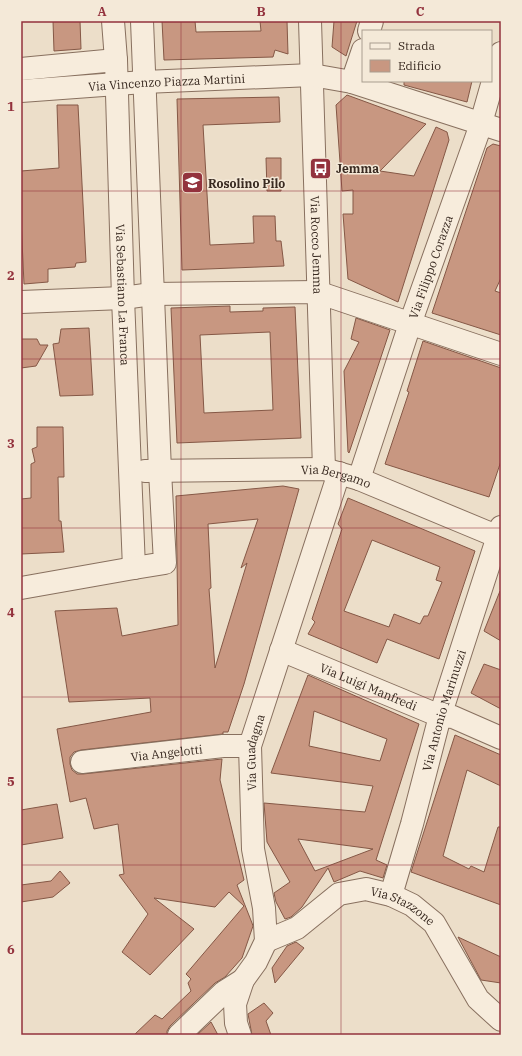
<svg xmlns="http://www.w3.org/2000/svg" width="522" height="1056" font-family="'IBM Plex Serif',serif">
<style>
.building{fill:#c89781;stroke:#855846;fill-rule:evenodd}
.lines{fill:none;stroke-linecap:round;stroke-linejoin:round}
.minor-casing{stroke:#88705f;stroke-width:24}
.minor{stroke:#f7ecdc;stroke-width:22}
.grid{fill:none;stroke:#93323d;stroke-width:1;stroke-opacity:0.55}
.labels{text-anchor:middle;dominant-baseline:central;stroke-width:3;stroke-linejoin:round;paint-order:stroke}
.street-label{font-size:12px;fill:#392a21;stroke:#f4e9d8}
.poi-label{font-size:12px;font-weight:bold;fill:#392a21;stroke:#f4e9d8;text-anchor:start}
.neatline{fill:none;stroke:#93323d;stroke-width:1.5}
.grid-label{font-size:13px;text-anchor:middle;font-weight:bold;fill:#93323d}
</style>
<rect width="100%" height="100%" fill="#ecdec9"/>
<path class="building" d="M53,21h27l1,28 -27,2z
M162,21h33l1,11 65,-1 -1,-10h27l1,33 -13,-4 -2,7 -109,3z
M334,21h23l-11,35 -14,-9z
M404,81h68l-5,21 -63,-17z
M347,95l79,29 -46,47 34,5 22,-49 11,5 2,8 -51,162 -50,-23 -5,-65h10v-24l-11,1 -6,-86z
M279,97l1,25 -77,3 7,120 44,-2 -1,-27h22l1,25h5l3,25 -102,4 -5,-171z
M57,105h21l8,157 -10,1 -1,4 -27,2v13l-24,2 -3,-65v-48l38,-3z
M493,144l8,2v132l-6,13 6,2v42l-69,-22 55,-165z
M266,158h15v33h-14z
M230,306v6l33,-1v-3l32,-1 6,131 -124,5 -6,-135zM270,332l3,78 -69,3 -4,-78z
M356,318l34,12 -41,123 -1,-1 -4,-81 15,-29 -8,-3z
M89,328l4,67 -33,1 -7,-52 6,-1 2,-14z
M21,339h16l3,6h8l-12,21 -15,2z
M423,341l78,27v93l-12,36 -104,-33 24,-72 -2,-1z
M37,427h26l1,50h-6l1,44h2l3,31 -43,2v-55l10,-1v-34l4,-2 -3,-13 5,-2z
M283,486l16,3 -55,195 -16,48h-5v2l-142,16 -7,2 -4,5v7l2,6 5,4h6l139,-15 -2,21 24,100 -7,5 15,38 1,3 -11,32 -17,19 -10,6 -45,43 -3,5v4h-33l21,-20 7,4 29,-28 -3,-8 3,-4 -5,-5 58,-68 -15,-14 -14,15 -61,-9 40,31 -44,46 -28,-23 26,-38 -29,-39 5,-1 -6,-50 -24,5 -8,-31 -16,4 -13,-73 94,-17 -1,-14 -81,4 -14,-91 62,-3 5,28 56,-11 -2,-129zM258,519l-17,49 6,-5 -32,105 -6,-79 2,-1 -3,-64z
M348,498l127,53 -36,108 -52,-20 -10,24 -69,-29 7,-12 -3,-3 30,-90 -4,-5zM372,540l68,27 -4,13 6,2 -14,34h-4l-4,8 -26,-10 -5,13 -45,-16z
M500,591h1v50l-17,-10z
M484,664l17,6v39l-30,-16z
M308,675l111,49 -43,136 11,5 -4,13 -23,-7 -26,11 -6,-14 -26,39 -11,10 -6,2 -9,-17 -2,-9 16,-11 -23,-40 -3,-39 101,9 8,-26 -102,-13zM314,711l73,28 -7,22 -71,-15zM298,839l75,10 -58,22z
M455,735l46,20v31l-34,-16 -24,86 26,13 2,-3 13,6 14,-45h3v78l-90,-33z
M57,804l6,34 -42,7v-35z
M60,871l10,12 -17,14 -32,5v-17l30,-4z
M458,937l43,20v26l-20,-3z
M296,942l8,6 -29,35 -3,-15 15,-22z
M264,1003l9,10 -7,8 5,14h-19l-4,-21z
M211,1022l7,13h-21z"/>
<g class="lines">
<defs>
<g id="minor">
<path id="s1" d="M113,21l3,39 7,238 11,270"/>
<path id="s2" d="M310,21l14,448"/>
<path d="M369,31l3,-10"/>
<path d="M21,69l95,-9"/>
<path d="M352,82l11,-32"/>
<path id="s3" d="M21,91l123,-9 168,-7 40,7 149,48"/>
<path d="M21,302l102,-4 29,-4 165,-2 184,62"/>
<path id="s4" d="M145,471l179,-2 35,10 142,59"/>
<path id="s5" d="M359,479l51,-155 69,-194 22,-77"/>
<path d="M21,588l113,-20 31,-5 -5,-92 -18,-450"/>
<path id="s6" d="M281,650l159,66 13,1 48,21"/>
<path id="s7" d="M82,762l141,-16h27"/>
<path id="s8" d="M391,895l21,-71 28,-108 61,-189"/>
<path id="s9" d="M266,941l31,-13 42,-34 27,-5 25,6 21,10 22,18 44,76 23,21"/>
<path d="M179,1035l45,-43 19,-12"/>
<path id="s10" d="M240,1035l-4,-12 -1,-19 8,-24 13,-18 10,-21 -2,-33 -11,-59 -3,-103 89,-273"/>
</g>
</defs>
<use href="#minor" class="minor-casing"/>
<use href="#minor" class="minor"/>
</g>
<path class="grid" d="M181,21v1014M341,21v1014M21,191h480M21,359h480M21,528h480M21,697h480M21,865h480"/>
<defs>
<symbol id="bus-square" viewBox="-11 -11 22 22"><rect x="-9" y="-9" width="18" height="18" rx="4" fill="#93323d" stroke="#f4e9d8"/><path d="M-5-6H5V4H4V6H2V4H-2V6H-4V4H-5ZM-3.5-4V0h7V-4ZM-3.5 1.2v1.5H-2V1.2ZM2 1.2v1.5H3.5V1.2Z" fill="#fff"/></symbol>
<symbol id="school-square" viewBox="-11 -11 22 22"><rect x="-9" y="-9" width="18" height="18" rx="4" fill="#93323d" stroke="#f4e9d8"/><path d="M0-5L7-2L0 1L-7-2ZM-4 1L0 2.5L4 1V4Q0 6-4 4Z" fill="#fff"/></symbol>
</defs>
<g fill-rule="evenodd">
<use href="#bus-square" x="308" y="156" width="25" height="25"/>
<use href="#school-square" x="180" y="170" width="25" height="25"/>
</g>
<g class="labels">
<g class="street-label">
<text stroke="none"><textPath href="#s3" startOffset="146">Via Vincenzo Piazza Martini</textPath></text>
<text stroke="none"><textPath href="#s2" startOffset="224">Via Rocco Jemma</textPath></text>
<text stroke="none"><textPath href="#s5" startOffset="224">Via Filippo Corazza</textPath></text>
<text stroke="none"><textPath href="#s1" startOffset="274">Via Sebastiano La Franca</textPath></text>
<text stroke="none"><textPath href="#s4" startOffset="192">Via Bergamo</textPath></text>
<text stroke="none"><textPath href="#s6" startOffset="95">Via Luigi Manfredi</textPath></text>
<text stroke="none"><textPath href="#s8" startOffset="192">Via Antonio Marinuzzi</textPath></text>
<text stroke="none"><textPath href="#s7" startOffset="85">Via Angelotti</textPath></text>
<text stroke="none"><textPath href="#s10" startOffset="293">Via Guadagna</textPath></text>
<text stroke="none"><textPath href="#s9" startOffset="156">Via Stazzone</textPath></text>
</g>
<g class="poi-label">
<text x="336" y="168">Jemma</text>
<text x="208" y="183">Rosolino Pilo</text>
</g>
</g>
<rect width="522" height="1056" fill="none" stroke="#f4e9d8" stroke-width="44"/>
<rect x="362" y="30" width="130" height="52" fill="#f4e9d8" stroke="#a99d8f"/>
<rect x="370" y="43" width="20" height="6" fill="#f7ecdc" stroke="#a99d8f"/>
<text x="398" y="50" font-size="12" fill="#392a21">Strada</text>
<rect x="370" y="60" width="20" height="12" fill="#c89781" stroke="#a99d8f"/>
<text x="398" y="70" font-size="12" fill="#392a21">Edificio</text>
<rect x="22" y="22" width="478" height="1012" class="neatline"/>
<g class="grid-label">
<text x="102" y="16">A</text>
<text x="261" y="16">B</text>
<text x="420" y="16">C</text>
<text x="11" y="111">1</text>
<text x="11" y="280">2</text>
<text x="11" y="448">3</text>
<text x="11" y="617">4</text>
<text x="11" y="786">5</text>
<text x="11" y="954">6</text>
</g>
</svg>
